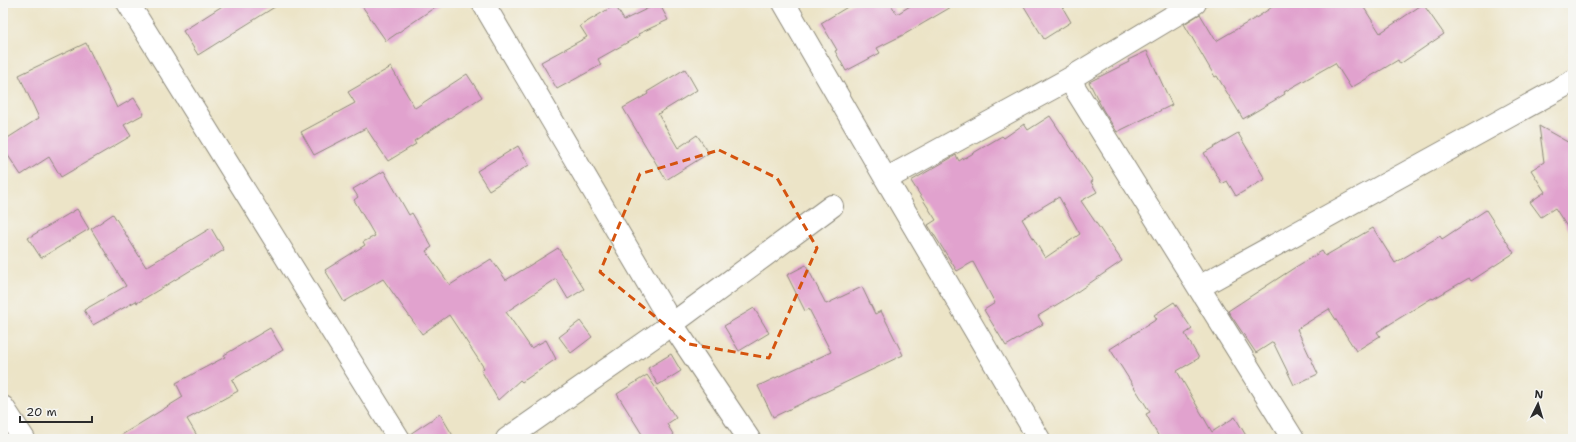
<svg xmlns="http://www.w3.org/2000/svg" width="1576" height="442" font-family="'Shantell Sans',sans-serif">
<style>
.building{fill:#e1a2ce;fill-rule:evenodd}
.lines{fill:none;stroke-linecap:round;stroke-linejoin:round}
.minor-casing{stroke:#8c8879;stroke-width:24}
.minor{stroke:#fff;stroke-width:22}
.marked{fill:none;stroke:#d5540f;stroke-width:3;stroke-dasharray:8 5;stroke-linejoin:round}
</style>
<rect width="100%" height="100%" fill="#f6f6f2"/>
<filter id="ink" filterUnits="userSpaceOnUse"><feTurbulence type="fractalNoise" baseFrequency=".025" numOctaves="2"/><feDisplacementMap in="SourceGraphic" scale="8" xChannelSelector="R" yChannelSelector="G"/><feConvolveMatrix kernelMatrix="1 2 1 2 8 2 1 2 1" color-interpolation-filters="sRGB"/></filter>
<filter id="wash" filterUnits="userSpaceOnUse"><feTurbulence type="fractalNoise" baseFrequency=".012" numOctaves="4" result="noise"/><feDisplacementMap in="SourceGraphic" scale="16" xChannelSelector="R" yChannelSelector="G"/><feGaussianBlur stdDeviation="0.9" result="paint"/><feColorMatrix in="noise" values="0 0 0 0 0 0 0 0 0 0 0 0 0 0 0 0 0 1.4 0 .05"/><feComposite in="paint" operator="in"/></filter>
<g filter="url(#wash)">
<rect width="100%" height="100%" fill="#ece4c7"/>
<g id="blocks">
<path class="building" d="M227,3h54l-83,52 -15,-24z
M360,3h81l-55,38z
M659,3l9,17 -30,14 1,2 -41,23 3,6 -44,24 -16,-27 46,-25 -7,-11 35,-21 9,15z
M854,3h36l7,11 18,-11h43l-53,31 -28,14 3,5 -34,18 -11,-20 2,-1 -16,-27z
M1022,3h38l11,19 -27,17z
M1278,3h83l19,30 43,-29 21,30 -44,30 -2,-4 -47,28 -16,-25 -51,29 1,2 -42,25 -26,-43 -2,1 -31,-53 16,-10 16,27 43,-25z
M86,43l31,65 17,-10 10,16 -20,11 7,11 -70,41 -12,-20 -28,18 -18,-27v-7l36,-23 -20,-43z
M1147,51l25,54 -55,27 -14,-22 -14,-28 40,-20 -1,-2z
M391,67l24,41 52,-34 15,23 -68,44 2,3 -28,17 -22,-33 -52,27 -13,-23 54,-29 -7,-11z
M685,69l12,21 -39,24 20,34 19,-13 12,18 -43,27 -43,-72 25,-14 -1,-2z
M1050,116l43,65 -2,1 6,10 -16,9 41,60 -51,35 -33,20 5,8 -37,22 -22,-36 11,-7 -22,-41 -16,9 -29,-46 8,-5 -25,-39 45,-26 3,6 6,-4v1l37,-22 2,2 20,-14 4,6zM1059,197l21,37 -35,24 -23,-39z
M1539,126l34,19v91l-18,-28 -14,9 -11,-15 15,-10 -14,-22 13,-8z
M1238,133l27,46 -29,17 -9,-15 -5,3 -18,-31z
M518,146l11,19 -40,25 -12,-19z
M384,171l25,44 3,-2 20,34 -6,4 24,34 41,-26 15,21 52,-32 26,41 -16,10 -12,-20 -50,33 25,36 15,-8 10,19 -34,23 -2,-2 -22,20 -17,-30 3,-2 -35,-53 -27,19 -39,-55 -39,23 -19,-32 40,-25 -2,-3 12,-6 -21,-36 4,-3 -5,-8z
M77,209l12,20 -48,29 -13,-20z
M1486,210l28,43 -43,28 -2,-3 -36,21 -1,-1 -55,34 3,4 -24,15 -27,-42 -32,20 21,45 -24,11 -21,-43 -17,11 -28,-42 66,-43 28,-17 3,5 48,-28 22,35 45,-27 2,3z
M113,214l33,53 65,-39 13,22 -87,53 -1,-2 -43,24 -9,-15 42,-24 -35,-57z
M806,265l20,39 36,-17 13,27 6,-3 22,44 -130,62 -15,-31 73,-34 -22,-43 -4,2 -18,-36z
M1174,302l18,27 -7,5 14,24 -22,13 35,61 23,-15 13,22h-88l-14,-25 4,-2 -40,-63 47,-30 -3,-4z
M754,308l15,25 -30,18 -15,-25z
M580,321l12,16 -21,16 -12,-16z
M270,328l13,22 -51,30 6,11 -51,28 12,20h-84l68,-42 -7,-14 49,-26 -1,-2z
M671,354l10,17 -23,14 -10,-17z
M647,375l29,43 -9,6 9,15h-31l-28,-45z
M440,414l15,25h-44l-1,-5z"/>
</g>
</g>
<g filter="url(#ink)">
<use href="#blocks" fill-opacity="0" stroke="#8c8879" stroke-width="1"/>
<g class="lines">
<defs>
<path id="minor" d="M128,3l271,436
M483,3l189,321 77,115
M784,3l102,176 153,260
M1069,79l224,360
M886,179l183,-100 126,-76
M1199,287l374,-206
M3,407l21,32
M507,439l165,-115 160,-118"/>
</defs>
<use href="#minor" class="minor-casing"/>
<use href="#minor" class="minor"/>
</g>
</g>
<path class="marked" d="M719,150l58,28 40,70 -48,110 -80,-14 -89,-72 40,-98z"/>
<rect width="1576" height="442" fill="none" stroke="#f6f6f2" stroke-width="16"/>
<g transform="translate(1538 404) rotate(5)" stroke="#f6f6f2" stroke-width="3" paint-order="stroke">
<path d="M0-3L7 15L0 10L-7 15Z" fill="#2b2b2b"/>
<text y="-6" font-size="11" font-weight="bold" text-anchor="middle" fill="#2b2b2b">N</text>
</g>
<path d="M20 416v6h72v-6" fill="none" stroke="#2b2b2b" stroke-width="2"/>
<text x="26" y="416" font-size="12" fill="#2b2b2b" stroke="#f6f6f2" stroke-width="3" paint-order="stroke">20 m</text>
</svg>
